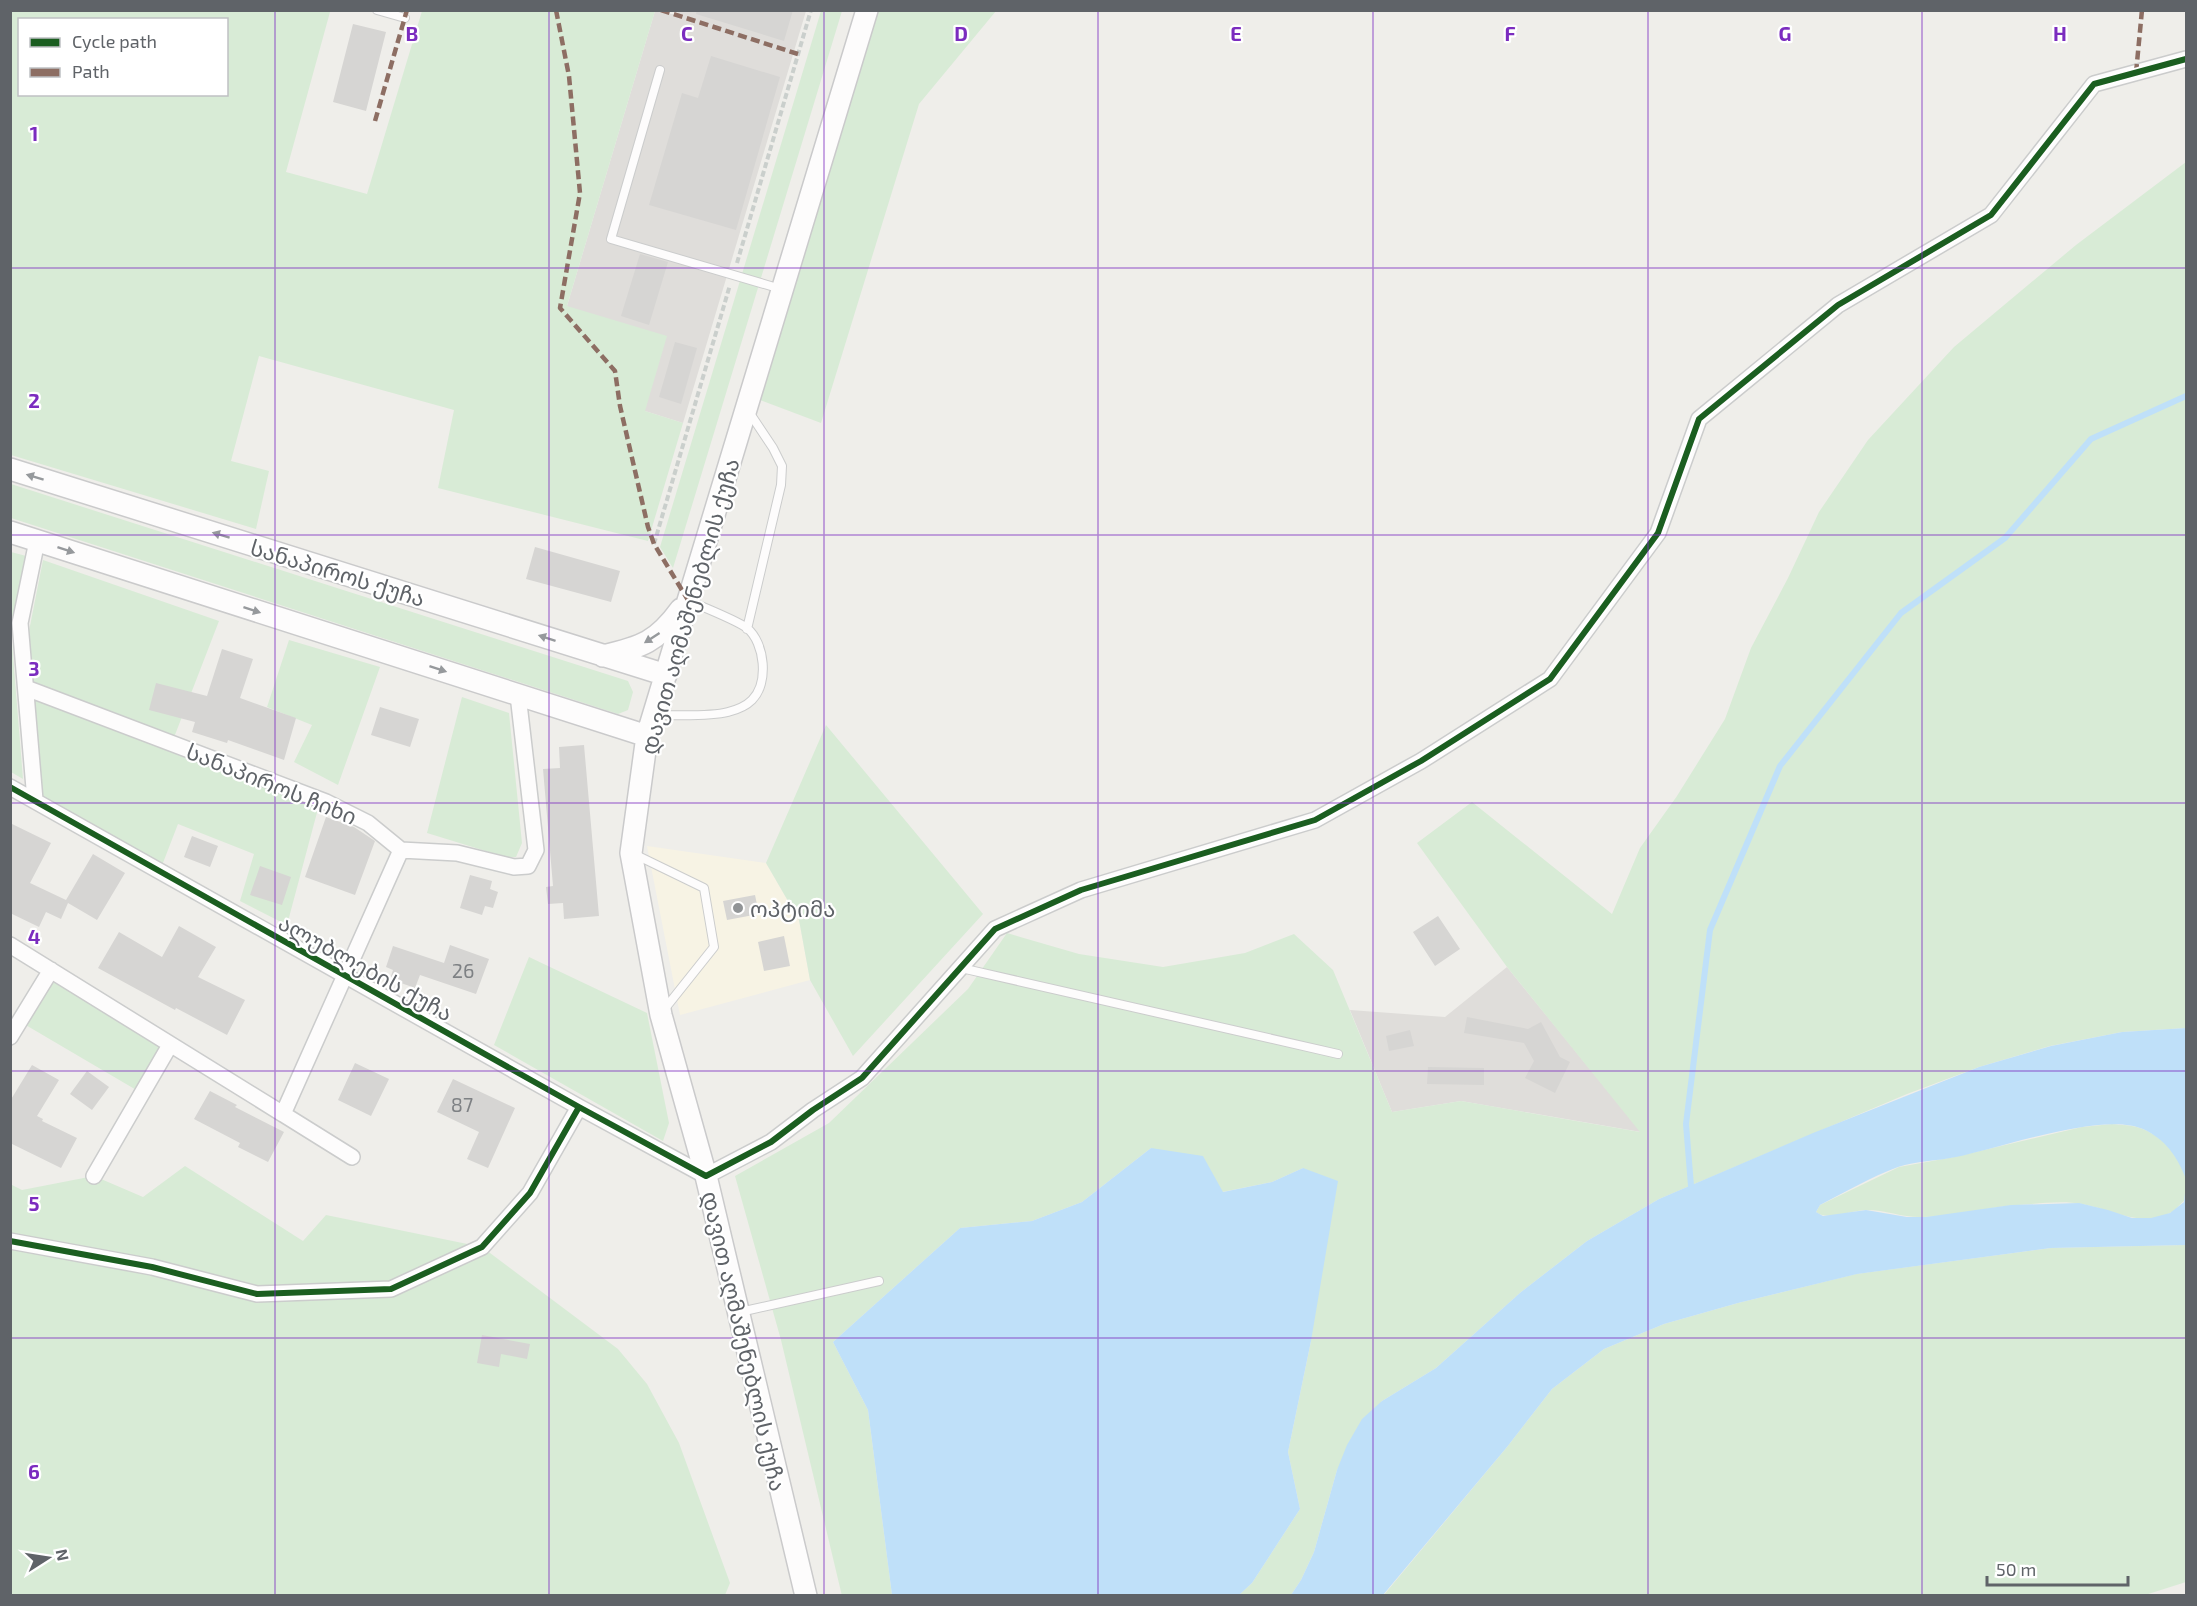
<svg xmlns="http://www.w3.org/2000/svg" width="2197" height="1606" font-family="'Exo 2','Noto Sans Georgian',sans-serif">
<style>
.commercial{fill:#f7f3e4}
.industrial{fill:#dfddda}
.green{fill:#d8ebd6;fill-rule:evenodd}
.water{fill:#bfe0f9}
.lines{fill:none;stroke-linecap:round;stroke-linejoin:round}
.stream{stroke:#bfe0f9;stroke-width:6}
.building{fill:#d6d5d3}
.lane-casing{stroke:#cbcccc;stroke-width:10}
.street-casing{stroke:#cbcccc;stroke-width:18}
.secondary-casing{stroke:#cacacb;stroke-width:24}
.path{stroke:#cacfcc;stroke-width:4;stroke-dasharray:6 3;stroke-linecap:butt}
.lane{stroke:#fdfcfc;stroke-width:8}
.street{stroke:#fdfcfc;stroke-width:15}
.secondary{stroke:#fdfcfc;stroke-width:21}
.quiet{stroke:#8d6e63;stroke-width:4.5;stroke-dasharray:9 4.5;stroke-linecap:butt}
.cycleway-casing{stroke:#fff;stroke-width:10}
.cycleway{stroke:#1b5e20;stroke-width:6}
.oneway{fill:#96999c}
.grid{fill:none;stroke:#7b2cbf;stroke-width:1.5;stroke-opacity:0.55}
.poi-dot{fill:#919496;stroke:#fff;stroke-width:2}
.labels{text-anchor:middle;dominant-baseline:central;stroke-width:4.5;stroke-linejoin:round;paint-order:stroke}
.number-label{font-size:20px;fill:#7e8184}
.street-label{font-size:22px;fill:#5f6368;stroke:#fff}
.poi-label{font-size:22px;fill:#5f6368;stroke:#fff;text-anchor:start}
.grid-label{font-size:20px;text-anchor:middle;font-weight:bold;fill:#7b2cbf;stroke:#fff;stroke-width:4.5;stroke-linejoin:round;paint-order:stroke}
</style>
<rect width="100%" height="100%" fill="#efeeea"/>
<path class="commercial" d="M647,846l119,17 33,57 11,60 -130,35z"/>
<path class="industrial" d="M678,10l128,1 -123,412 -38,-12 -78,-105 88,-295 22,4z
M1507,967l134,165 -180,-31 -69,11 -42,-102 95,7z"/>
<path class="green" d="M324,11l6,1 -44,160 81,22 55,-183h233l-88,295 100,30 -22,75 38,12 -35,118 -210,-53 16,-78 -195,-54 -28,105 38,10 -13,58 -245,-74v-444zM20,20h206v74h-206z
M821,11h21l-169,557 -13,-21z
M877,11h119l-77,93 -98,319 -61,-23z
M2186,162v866l-64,4 -72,14 -71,21 -72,27 -248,105 -72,42 -66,51 -85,76 -54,33 -45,69 -23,82 -13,28 -10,15h-52l13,-12 48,-74 -12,-57 23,-111 -8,-173 -31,14 -50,10 -71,-44 -69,54 -50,19 -72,7 -127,114 35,68 24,185 -50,1 -61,-256 -46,-164 94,-53 139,-134 39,-56 72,21 84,13 82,-14 49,-19 39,36 59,142 69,-11 179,31 -133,-165 -90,-124 55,-41 140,112 28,-66 37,-52 48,-77 26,-71 37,-70 31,-66 49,-72 86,-93 122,-102z
M11,484l617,197 5,11 -5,18 -10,4 -607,-196z
M11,552l19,5 -19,74 12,148 -12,-7z
M43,560l176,61 -46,119 -140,-52 -4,-57z
M289,640l91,27 -42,118 -44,-23 18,-37 -45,-18z
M30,694l289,111 -32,120 -47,-24 14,-47 -76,-30 -17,44 -122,-67z
M462,697l47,16 13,130 -6,14h-11l-78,-24z
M826,725l157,189 -130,142 -43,-76 -11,-60 -33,-57z
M529,957l118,56 22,110 -6,18 -169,-96z
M51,978l112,68 -25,45 -114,-67z
M2112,1124c9,1 20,1 28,4 21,7 42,29 46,50 2,7 -1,16 -2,23 -5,4 -9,10 -14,12 -28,15 -60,-4 -88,-9 -21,-4 -44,0 -64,1 -32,2 -63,12 -95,12 -20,1 -39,-8 -59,-7 -13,1 -37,11 -48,2l4,-7 79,-38 55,-10 128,-30z
M185,1166l118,75 23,-26 156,32 136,102 29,35 32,59 51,140 -5,12h-714l-1,-411 12,6 72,-14 49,21z
M2186,1245v337l-44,14h-759l124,-149 45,-58 52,-40 60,-25 74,-21 118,-29 195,-26z"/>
<path class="water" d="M2186,1028v151c-9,-23 -20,-39 -43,-50 -39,-18 -143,19 -187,28 -19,4 -40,4 -58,10 -27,10 -53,25 -78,38l-4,7 7,4 43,-6 41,7h19l85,-12 68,-2 29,7 24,8h19l19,-5 14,-11 2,-18v61l-135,3 -194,26 -119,29 -74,21 -60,25 -52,40 -45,58 -124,148h-92l10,-15 13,-28 23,-82 10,-25 15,-26 20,-18 54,-33 85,-76 66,-51 72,-42 154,-66 166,-66 72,-21 71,-14z
M1151,1148l52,8 20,36 49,-10 31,-14 35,13 -27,160 -23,111 12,57 -48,74 -13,12h-347l-24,-185 -35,-68 127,-114 72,-7 50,-19z"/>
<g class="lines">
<path class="stream" d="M1691,1186l-5,-62 24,-194 70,-164 121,-153 104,-75 86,-99 95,-43"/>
</g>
<path class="building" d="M697,10h96l-9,31 -88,-27z
M353,24l33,8 -20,79 -33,-9z
M711,56l69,21 -44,153 -87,-25 33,-112 16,5z
M640,254l28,8 -19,63 -28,-9z
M675,342l22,6 -16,56 -22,-7z
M535,547l85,24 -9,31 -85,-23z
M222,649l31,10 -13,39 56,20 -12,42 -56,-20 -1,3 -35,-11 3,-10 -46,-12 7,-27 51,13z
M380,707l39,12 -9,28 -39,-12z
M584,745l15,171 -35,3 -1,-16 -15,1 -2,-17 7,-1 -10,-117 17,-1 -1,-21z
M326,817l28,10 21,14 -20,54 -50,-18z
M10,823l41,20 -21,40 36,17 27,-46 32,19 -28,47 -29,-17 -7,16 -15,-7 -7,15 -29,-14z
M192,836l26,10 -8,21 -26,-10z
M260,866l31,11 -9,28 -32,-10z
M470,875l22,6 -2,8 8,3 -5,16 -8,-2 -3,9 -22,-7z
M755,895l4,19 -32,6 -4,-19z
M1438,916l22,33 -25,17 -22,-34z
M179,926l37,21 -18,30 47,23 -18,35 -51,-27 -1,2 -77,-42 21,-36 43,25z
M784,936l6,30 -26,5 -6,-29z
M450,945l39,14 -13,35 -56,-19 -5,13 -25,-9 3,-9 -7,-3 7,-21 51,17z
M1467,1017l61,12 13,-7 19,35 10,5 -15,31 -30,-15 9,-17 -10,-18 -60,-10z
M1410,1030l4,16 -25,5 -3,-15z
M355,1063l34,16 -18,37 -33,-16z
M32,1065l27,15 -22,36 6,3 -1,2 35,17 -16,30 -51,-25v-42z
M1428,1067l56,1v17l-57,-1z
M87,1071l22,16 -17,23 -22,-16z
M453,1079l62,29 -27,60 -21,-9 12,-27 -42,-20z
M210,1091l27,14 -2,2 49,25 -16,30 -30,-15 2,-4 -46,-24z
M482,1335l48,9 -3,15 -26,-5 -2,13 -22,-4z"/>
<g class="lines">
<defs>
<path id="lane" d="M377,10l28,8
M660,70l-49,169 170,50
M747,629l34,-144 1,-19 -9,-18 -24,-36
M655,715c20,0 54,2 73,-3 8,-2 18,-6 24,-12 17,-17 13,-57 -5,-72 -11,-8 -44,-21 -58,-27
M634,854l70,34 10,59 -51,64
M961,968l377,86
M740,1312l139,-31"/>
<path id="street" d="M26,688l300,114 42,21 33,27 56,3 57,14 14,-1 8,-16 -18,-155
M10,787l569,320 127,69 65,-34 42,-32 49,-32 133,-149 86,-39 234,-70 106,-59 129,-82 108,-146 41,-114 139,-114 153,-90 103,-131 92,-25
M35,800l-15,-177 17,-82
M10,945l273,169 118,-264
M10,1037l41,-67
M283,1114l69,43
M94,1176l76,-131
M10,1241l142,26 105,27 134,-5 91,-42 48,-54 49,-86"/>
<path id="secondary" d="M10,469l656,206
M10,532l637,204
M603,656c39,-9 54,-14 78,-47
M806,1596l-100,-420 -45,-161 -30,-162 16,-117 220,-726"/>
</defs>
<use href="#lane" class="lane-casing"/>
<use href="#street" class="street-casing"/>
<use href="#secondary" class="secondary-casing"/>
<path class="path" d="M737,263l74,-253
M654,544l76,-259"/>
<use href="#lane" class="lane"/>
<use href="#street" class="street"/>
<use href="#secondary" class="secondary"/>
<path class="quiet" d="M556,10l13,66 11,117 -20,115 55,63 5,35 28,121 6,17 34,56
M661,10l137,44
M2136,73l6,-63
M375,121l32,-111"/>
<defs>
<path id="cycleway" d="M10,787l569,320 127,69 65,-34 42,-32 49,-32 133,-149 86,-39 234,-70 106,-59 129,-82 108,-146 41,-114 139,-114 153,-90 103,-131 92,-25
M10,1241l142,26 105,27 134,-5 91,-42 48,-54 49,-86"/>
</defs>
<use href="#cycleway" class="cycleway-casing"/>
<use href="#cycleway" class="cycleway"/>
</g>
<defs><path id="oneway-solid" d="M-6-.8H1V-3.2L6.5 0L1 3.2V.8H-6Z" transform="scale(1.5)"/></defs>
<g class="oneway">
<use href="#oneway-solid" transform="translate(35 477) rotate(-163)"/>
<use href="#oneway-solid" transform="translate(221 535) rotate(-163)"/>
<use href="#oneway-solid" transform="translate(66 550) rotate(18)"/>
<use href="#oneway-solid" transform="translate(252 610) rotate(18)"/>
<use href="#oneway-solid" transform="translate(547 638) rotate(-162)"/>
<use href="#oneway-solid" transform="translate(652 638) rotate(147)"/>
<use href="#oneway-solid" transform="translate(438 669) rotate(18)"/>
</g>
<path class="grid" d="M275,10v1586M549,10v1586M824,10v1586M1098,10v1586M1373,10v1586M1648,10v1586M1922,10v1586M10,268h2176M10,535h2176M10,803h2176M10,1071h2176M10,1338h2176"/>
<circle class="poi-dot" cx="738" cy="908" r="6"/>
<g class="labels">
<g class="number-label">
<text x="463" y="970">26</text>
<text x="462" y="1104">87</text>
</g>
<g class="street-label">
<text transform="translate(338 572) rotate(17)">სანაპიროს ქუჩა</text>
<text transform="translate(689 606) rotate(-74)">დავით აღმაშენებლის ქუჩა</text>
<text transform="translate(272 783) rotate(22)">სანაპიროს ჩიხი</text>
<text transform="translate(366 967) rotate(29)">ალუბლების ქუჩა</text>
<text transform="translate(745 1341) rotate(77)">დავით აღმაშენებლის ქუჩა</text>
</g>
<g class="poi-label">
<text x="750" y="908">ოპტიმა</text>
</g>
</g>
<g class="grid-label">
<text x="412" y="41">B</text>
<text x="687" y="41">C</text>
<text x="961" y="41">D</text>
<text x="1236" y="41">E</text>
<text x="1510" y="41">F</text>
<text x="1785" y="41">G</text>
<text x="2060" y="41">H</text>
<text x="34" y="141">1</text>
<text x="34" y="408">2</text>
<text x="34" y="676">3</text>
<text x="34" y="944">4</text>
<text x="34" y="1211">5</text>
<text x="34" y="1479">6</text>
</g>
<rect width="2197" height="1606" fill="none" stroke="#5f6368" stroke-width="24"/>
<rect x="18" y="18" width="210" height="78" fill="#ffffff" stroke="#bfc1c3" stroke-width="1.5"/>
<rect x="30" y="38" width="30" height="9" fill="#1b5e20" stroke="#bfc1c3" stroke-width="1.5"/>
<text x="72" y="48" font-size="18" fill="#5f6368">Cycle path</text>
<rect x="30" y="68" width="30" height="9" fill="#8d6e63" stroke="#bfc1c3" stroke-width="1.5"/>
<text x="72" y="78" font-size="18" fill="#5f6368">Path</text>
<g transform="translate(48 1558) rotate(78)" stroke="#ffffff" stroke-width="4.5" paint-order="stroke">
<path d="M0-4.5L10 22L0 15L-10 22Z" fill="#5f6368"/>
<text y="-9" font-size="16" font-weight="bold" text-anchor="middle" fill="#5f6368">N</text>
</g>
<path d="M1987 1576v9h141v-9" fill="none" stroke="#5f6368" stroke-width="3"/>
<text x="1996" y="1576" font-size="18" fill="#5f6368" stroke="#ffffff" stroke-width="4.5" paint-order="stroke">50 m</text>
</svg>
